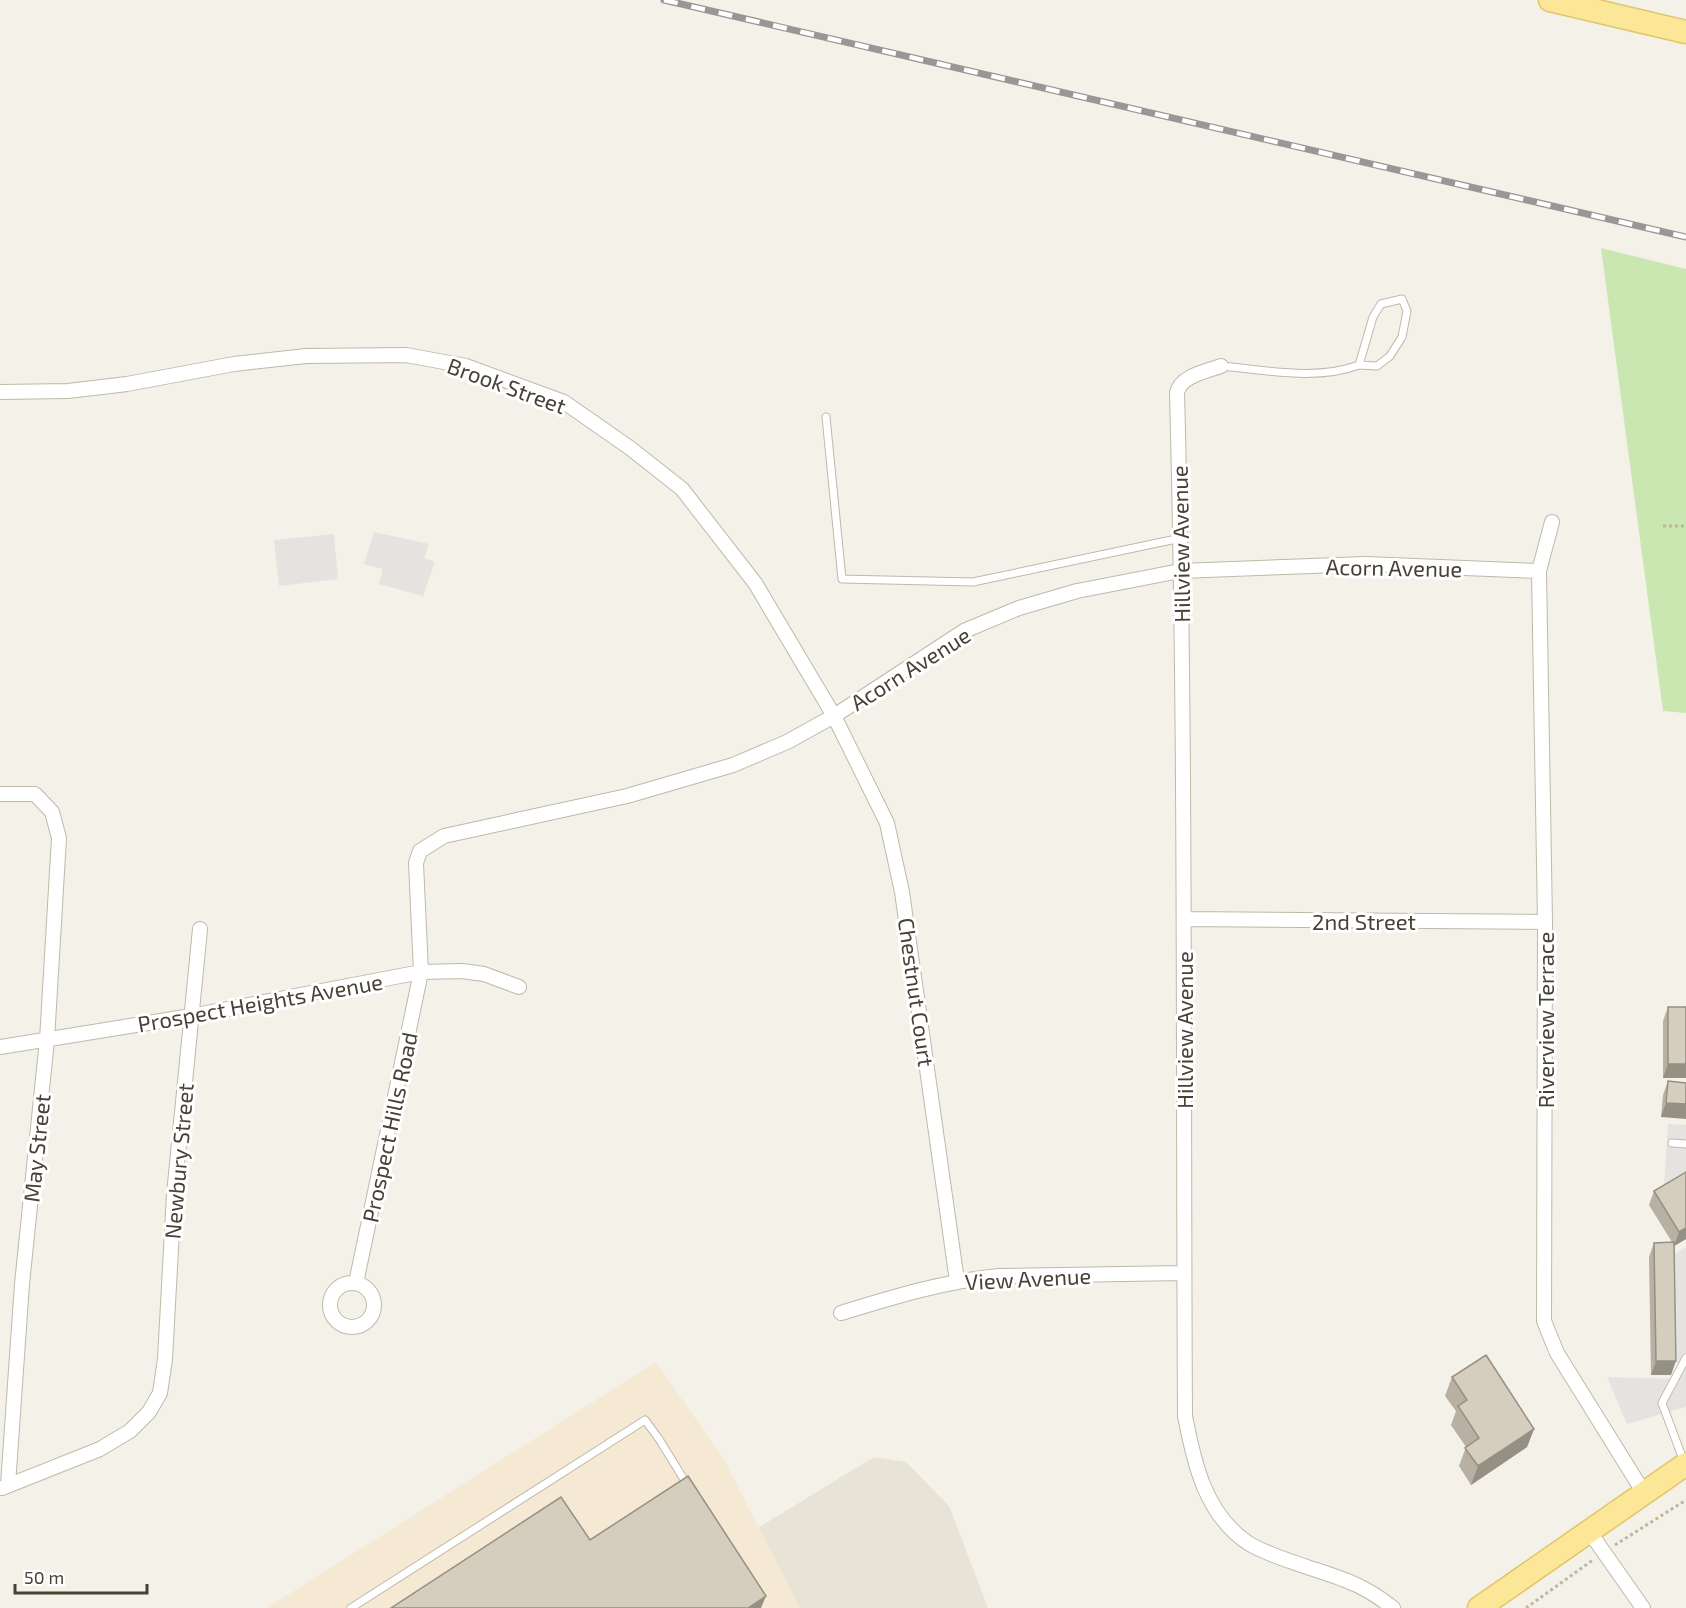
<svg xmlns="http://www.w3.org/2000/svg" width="1686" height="1608" font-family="'Exo 2',sans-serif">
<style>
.residential{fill:#e7e3d6}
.commercial{fill:#f5e9d3}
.green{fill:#cbe7b1}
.parking{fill:#e5e3df}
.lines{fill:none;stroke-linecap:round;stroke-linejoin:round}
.service-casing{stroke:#bfb9aa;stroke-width:9}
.minor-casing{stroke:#bfb9aa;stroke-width:16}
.primary-casing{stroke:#e2c567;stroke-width:25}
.path{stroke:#c0b69c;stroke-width:3;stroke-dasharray:3 3;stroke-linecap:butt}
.service{stroke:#fff;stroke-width:7}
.minor{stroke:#fff;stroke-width:14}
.primary{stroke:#fce798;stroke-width:22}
.rail-casing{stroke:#979797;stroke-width:7}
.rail{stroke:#fff;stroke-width:4.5;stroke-dasharray:14;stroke-linecap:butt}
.wall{fill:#b7b0a3}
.shaded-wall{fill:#959084}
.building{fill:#d5cdbd;stroke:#959084;stroke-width:1.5}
.labels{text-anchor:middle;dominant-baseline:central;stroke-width:6;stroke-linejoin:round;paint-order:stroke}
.street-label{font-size:22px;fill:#474136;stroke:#fff}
</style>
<rect width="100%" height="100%" fill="#f3f1e8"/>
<path class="residential" d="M874,1457l32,5 43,44 39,102h-188l-42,-80z"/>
<path class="commercial" d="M656,1362l67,96 77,150h-533z"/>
<path class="green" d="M1601,248l85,21v444l-23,-2z"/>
<path class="parking" d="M374,532l55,12 -5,14 11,4 -12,34 -44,-12 4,-15 -19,-5z
M334,534l4,45 -59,7 -5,-46z
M1668,1124l18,1v50l-22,11z
M1686,1247v160l-59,17 -20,-47 71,2 -3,-125z"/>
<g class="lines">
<defs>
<path id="service" d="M1221,366c44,4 96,15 138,-1l14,-48 8,-13 21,-5 5,12 -5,26 -12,19 -13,10 -18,-1
M826,417l16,162 131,3 208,-44
M1672,1143l14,1
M1684,1462l-22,-59 24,-45
M351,1608l294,-188 14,19 29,47"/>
<path id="minor" d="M1221,366c-14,5 -41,10 -44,27 9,341 6,682 8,1023 9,47 20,98 63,127 18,11 39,17 59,24 36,12 56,17 86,41
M0,392l68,-1 59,-7 107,-20 72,-8 100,-1 60,11 98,36 66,46 52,41 73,94 79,133 53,107 15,69 55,389
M1552,522l-13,49 6,351 -1,399 13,32 87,140
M0,794h35l17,18 7,26 -12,202 -25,244 -14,201
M1184,919l361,3
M0,1047l191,-31 230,-44 41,-1 22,3 35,13
M330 1305a22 22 0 1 1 44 0a22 22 0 1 1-44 0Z
M356,1283l65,-311 -5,-109 4,-12 24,-15 183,-40 106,-31 54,-23 47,-26 130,-85 55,-23 58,-17 103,-20 186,-7 173,7
M841,1313c52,-16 104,-32 158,-37l185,-3
M2,1488l98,-39 30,-18 19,-19 11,-19 5,-34 9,-165 26,-265
M1589,1531l54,77"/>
<path id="primary" d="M1550,0l136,32
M1479,1608l207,-144"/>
</defs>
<use href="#service" class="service-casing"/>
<use href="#minor" class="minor-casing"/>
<use href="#primary" class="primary-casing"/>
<path class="path" d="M1663,526h23
M1615,1545l71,-45
M1526,1608l67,-48"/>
<use href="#service" class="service"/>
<use href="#minor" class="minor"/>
<use href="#primary" class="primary"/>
<defs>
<path id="rail" d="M664,0l1022,237"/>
</defs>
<use href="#rail" class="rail-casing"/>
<use href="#rail" class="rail"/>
</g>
<path class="wall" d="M1668,1007l18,71h-23v-57z
M1668,1081l18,2 -25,34 2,-22z
M1686,1172v67l-12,7 -3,129h-20l-2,-118 5,-14 18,-1 -23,-37 5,-14z
M1452,1377l82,52 -7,18 -56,38 -12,-19 7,-19 -15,-22 5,-14 -11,-15z"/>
<path class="shaded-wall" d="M1668,1064h18v14h-23z
M1666,1103l20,1v15l-25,-2z
M1686,1228v11l-12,7 5,-14z
M1656,1361h20l-5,14h-20z
M1534,1429l-7,18 -56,38 7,-19z
M766,1596l-5,12h-13z"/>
<path class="building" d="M1668,1007h18v57h-18z
M1668,1081l18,2v21l-20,-1z
M1686,1172v56l-7,4 -25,-41z
M1674,1242l2,119h-20l-2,-118z
M1486,1355l48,74 -56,37 -13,-18 14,-10 -21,-32 9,-6 -15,-23z
M688,1476l78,120 -18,12h-357l170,-111 29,43z"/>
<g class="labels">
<g class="street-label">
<text transform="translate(507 385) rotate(20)">Brook Street</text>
<text transform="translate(1180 544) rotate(-91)">Hillview Avenue</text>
<text transform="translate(1394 567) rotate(1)">Acorn Avenue</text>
<text transform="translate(910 668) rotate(-32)">Acorn Avenue</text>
<text x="1364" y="921">2nd Street</text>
<text transform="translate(917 992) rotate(82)">Chestnut Court</text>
<text transform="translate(260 1002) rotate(-10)">Prospect Heights Avenue</text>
<text transform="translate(1545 1020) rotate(-90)">Riverview Terrace</text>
<text transform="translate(1184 1030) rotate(-90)">Hillview Avenue</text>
<text transform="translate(389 1127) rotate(-78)">Prospect Hills Road</text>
<text transform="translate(36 1148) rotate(-84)">May Street</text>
<text transform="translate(178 1161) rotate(-85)">Newbury Street</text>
<text transform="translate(1028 1278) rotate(-3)">View Avenue</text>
</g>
</g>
<path d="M15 1584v9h132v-9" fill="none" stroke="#474136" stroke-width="3"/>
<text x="24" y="1584" font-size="18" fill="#474136" stroke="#ffffff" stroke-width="4.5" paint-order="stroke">50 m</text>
</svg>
